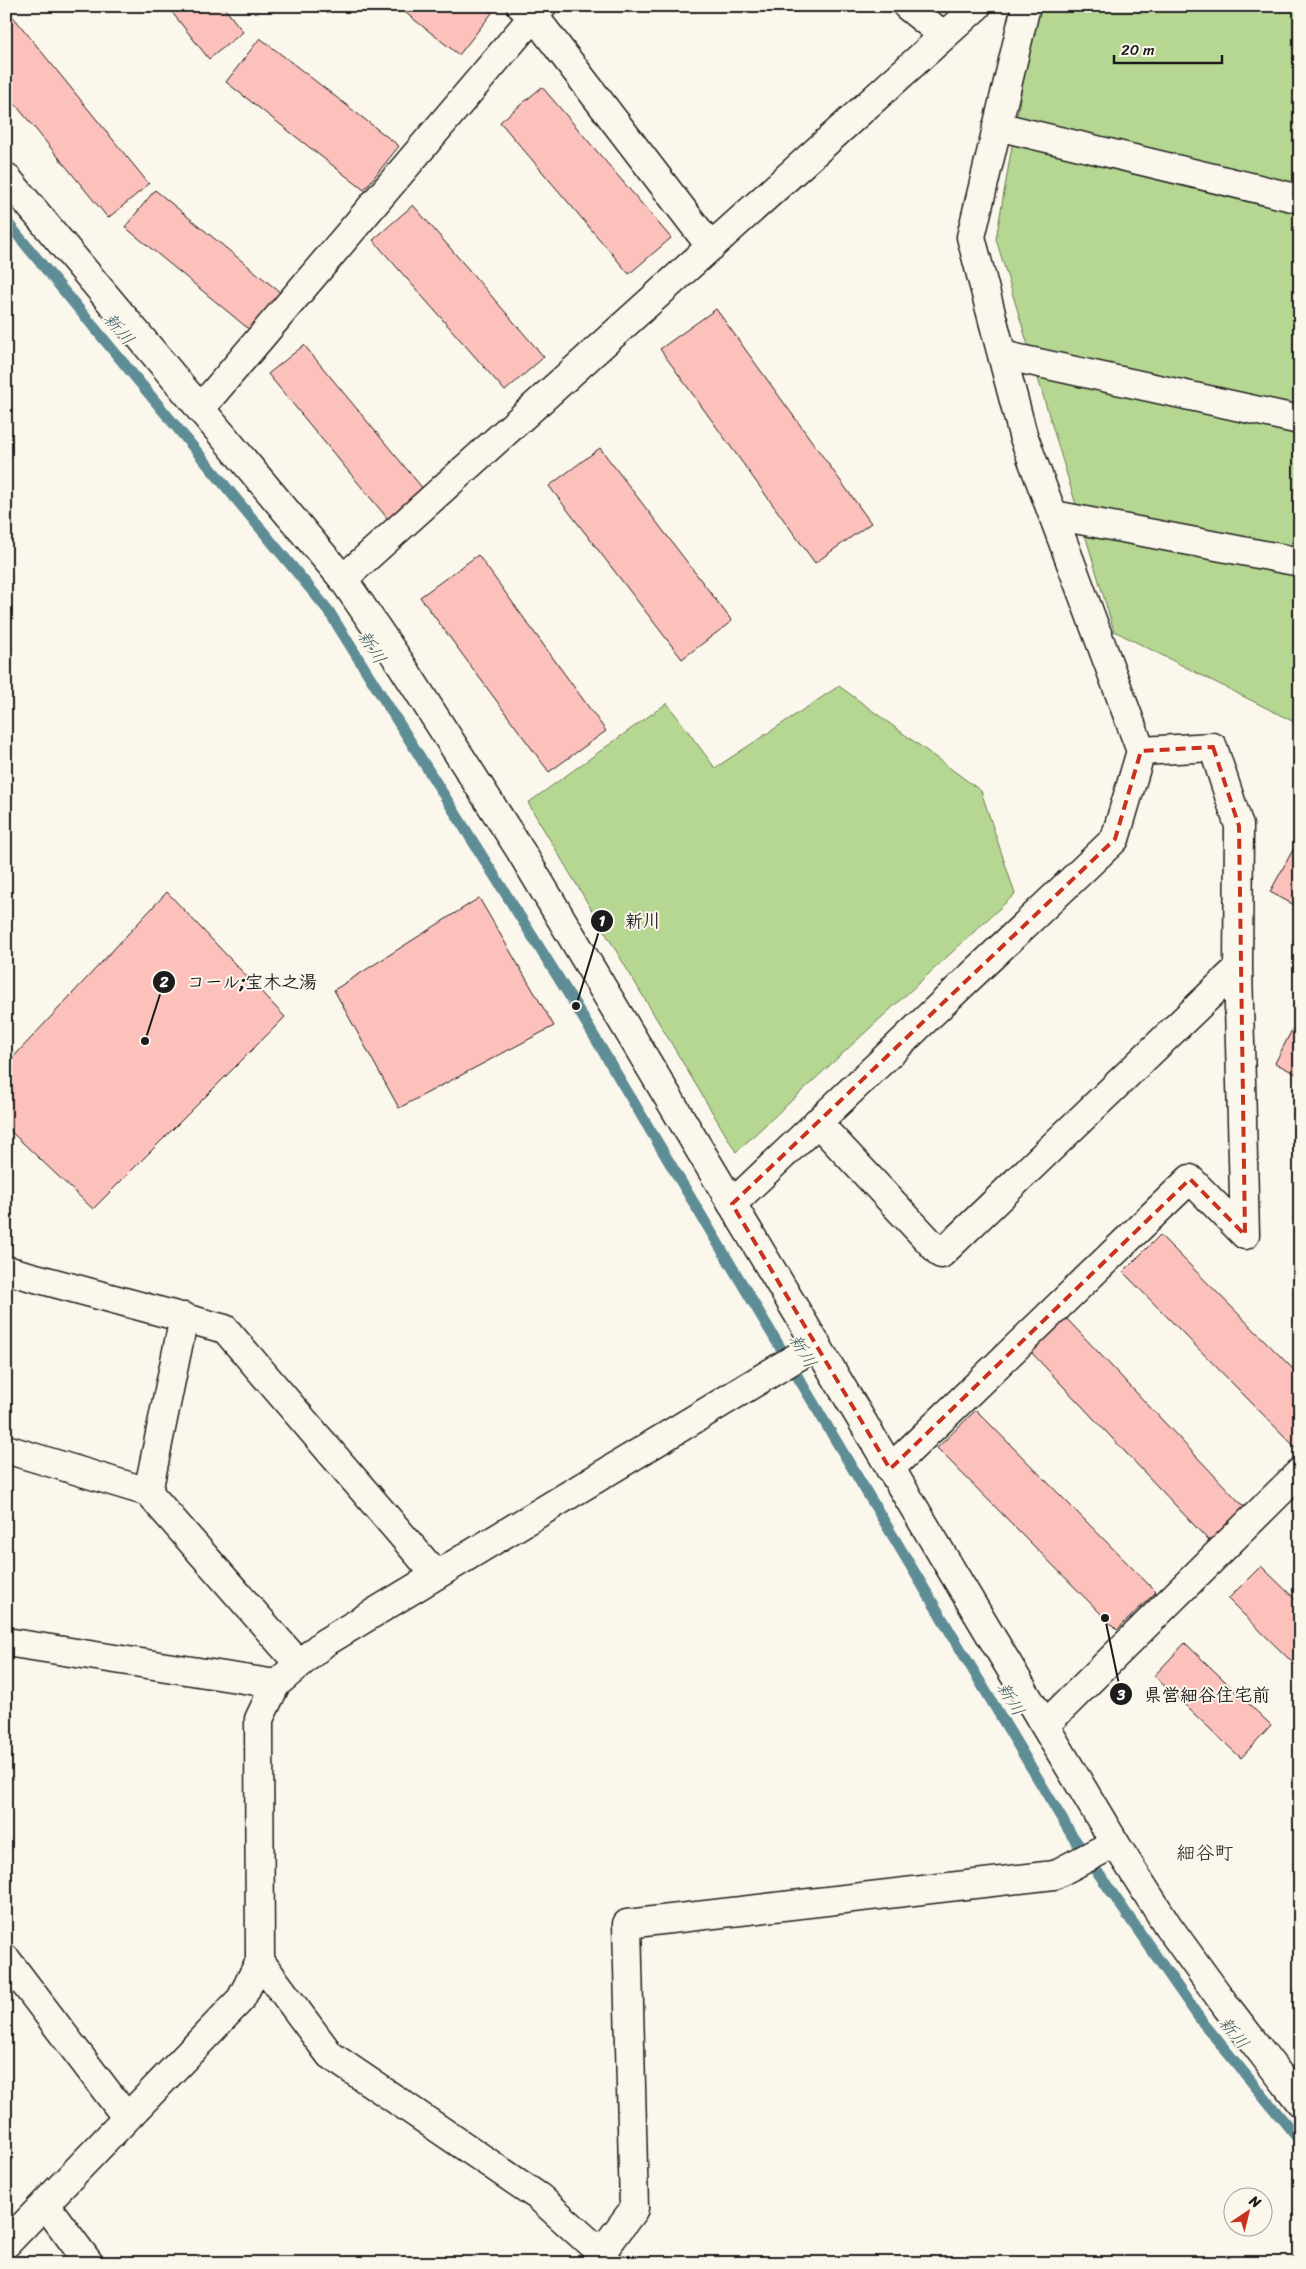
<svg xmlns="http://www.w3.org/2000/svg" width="1306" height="2269" font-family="Sriracha,'Klee One',sans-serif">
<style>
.green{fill:#b6d791;stroke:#697a56}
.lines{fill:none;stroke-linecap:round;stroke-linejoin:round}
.stream{stroke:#5e8d96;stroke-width:11}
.building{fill:#fdc1bc;stroke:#1c1c1c}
.street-casing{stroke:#1c1c1c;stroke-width:31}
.secondary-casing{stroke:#1c1c1c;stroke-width:31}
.street{stroke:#fbf7ec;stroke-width:28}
.secondary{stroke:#fbf7ec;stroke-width:28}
.marked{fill:none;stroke:#c8321e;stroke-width:4;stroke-dasharray:10 6;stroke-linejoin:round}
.labels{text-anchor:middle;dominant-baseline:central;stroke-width:4;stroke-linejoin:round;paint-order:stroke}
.water-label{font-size:18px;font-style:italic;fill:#425e63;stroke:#fbf7ec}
.quarter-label{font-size:19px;fill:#1c1c1c;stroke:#fbf7ec}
.leader{fill:none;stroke:#1c1c1c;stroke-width:2}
.callout-dot{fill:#1c1c1c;stroke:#fbf7ec;stroke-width:2}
.mark-label{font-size:15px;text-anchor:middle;font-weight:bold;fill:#fff}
.callout-label{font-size:18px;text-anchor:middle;font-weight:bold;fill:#1c1c1c;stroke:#fbf7ec;stroke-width:4;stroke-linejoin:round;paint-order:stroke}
</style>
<rect width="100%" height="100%" fill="#fbf7ec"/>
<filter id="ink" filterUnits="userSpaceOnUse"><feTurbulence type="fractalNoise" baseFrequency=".02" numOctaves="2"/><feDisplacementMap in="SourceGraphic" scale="10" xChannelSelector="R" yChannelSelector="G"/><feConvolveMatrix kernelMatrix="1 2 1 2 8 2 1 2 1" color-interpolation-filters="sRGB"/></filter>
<g filter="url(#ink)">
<path class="green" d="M1036,6h264v719l-186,-94 -118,-392z
M839,686l142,105 34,103 -279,258 -208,-349 139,-100 48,65z"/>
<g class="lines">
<path class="stream" d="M6,221l322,389 248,396 495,828 129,185 100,122"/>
</g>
<path class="building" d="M167,6h56l20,26 -34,27z
M397,6h87l8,7 -33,42z
M6,8l143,176 -41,34 -102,-125z
M260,38l139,108 -35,44 -138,-108z
M542,87l129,151 -42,36 -129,-152z
M155,190l126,103 -31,37 -125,-103z
M413,205l131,152 -39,34 -132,-151z
M716,309l155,214 -56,40 -155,-214z
M304,345l120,145 -36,29 -120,-145z
M600,448l132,173 -50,38 -133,-173z
M478,555l128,176 -57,41 -129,-175z
M1295,846l5,2v60l-30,-16z
M167,892l118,125 -192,192 -87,-82v-62z
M479,898l75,128 -155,82 -65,-118z
M1299,1016h1v60l-25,-13z
M1160,1235l140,141 -2,74 -175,-178z
M1066,1318l180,191 -36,33 -180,-191z
M976,1410l180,182 -39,38 -180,-182z
M1261,1566l39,38v66l-72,-71z
M1185,1643l86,82 -30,33 -87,-82z"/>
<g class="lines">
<defs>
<path id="street" d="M521,6l13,10 177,231
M907,6l37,30
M997,126l303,73
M1002,355l298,65
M200,409l342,-403
M1054,515l246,47
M343,579l634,-573
M817,1122l124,132 297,-286
M732,1204l383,-365 26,-88 -118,-316 -52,-198 55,-231
M6,1270l219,59 211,246
M6,1449l142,43 151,172
M890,1469l300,-290 55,56 -7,-267 1,-142 -26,-79 -72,4
M148,1492l36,-175
M6,1642l270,42
M1045,1725l255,-253
M6,1959l121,159
M260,1961l70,94 209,142 62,56 7,10
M45,2204l44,59
M6,2244l235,-245 19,-38 -1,-242 17,-35 48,-41 493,-298
M601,2253l33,-44 -7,-285 427,-49 61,-32"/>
<path id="secondary" d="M6,177l337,402 58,85 119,186 595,993 53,83 58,80 74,96"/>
</defs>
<use href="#street" class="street-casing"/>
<use href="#secondary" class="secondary-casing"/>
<use href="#street" class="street"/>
<use href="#secondary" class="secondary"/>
</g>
</g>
<path class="marked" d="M1213,747l26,79 6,409 -55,-56 -300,290 -158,-265 383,-365 26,-88z"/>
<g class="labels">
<g class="water-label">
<text transform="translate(119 329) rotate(50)">新川</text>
<text transform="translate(372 647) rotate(58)">新川</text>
<text transform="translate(803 1351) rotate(59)">新川</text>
<text transform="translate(1011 1699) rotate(59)">新川</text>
<text transform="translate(1234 2033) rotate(51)">新川</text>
</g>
<g class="quarter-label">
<text x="1205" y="1852">細谷町</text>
</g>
</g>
<path class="leader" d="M576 1006L602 921M145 1041L164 982M1105 1618L1121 1694"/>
<g class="callout-dot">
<circle cx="576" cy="1006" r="5"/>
<circle cx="145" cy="1041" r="5"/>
<circle cx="1105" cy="1618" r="5"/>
<circle cx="602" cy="921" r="12"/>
<circle cx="164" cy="982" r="12"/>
<circle cx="1121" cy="1694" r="12"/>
</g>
<g class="mark-label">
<text x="602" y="926">1</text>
<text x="164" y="987">2</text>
<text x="1121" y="1700">3</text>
</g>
<g class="callout-label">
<text x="643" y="927">新川</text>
<text x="252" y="988">コール;宝木之湯</text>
<text x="1207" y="1701">県営細谷住宅前</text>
</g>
<rect width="1306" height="2269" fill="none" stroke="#fbf7ec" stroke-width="25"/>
<rect x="12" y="12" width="1281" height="2244" fill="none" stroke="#1c1c1c" stroke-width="2" filter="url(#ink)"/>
<g transform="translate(1248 2212) rotate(35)"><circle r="24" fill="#fbf7ec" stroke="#a29f99"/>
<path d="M0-4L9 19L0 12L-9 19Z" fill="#c8321e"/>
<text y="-8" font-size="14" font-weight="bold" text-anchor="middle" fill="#1c1c1c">N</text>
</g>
<path d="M1114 55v8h108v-8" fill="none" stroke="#1c1c1c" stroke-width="2.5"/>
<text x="1121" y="55" font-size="15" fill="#1c1c1c" stroke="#fbf7ec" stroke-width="4" paint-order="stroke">20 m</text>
</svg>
